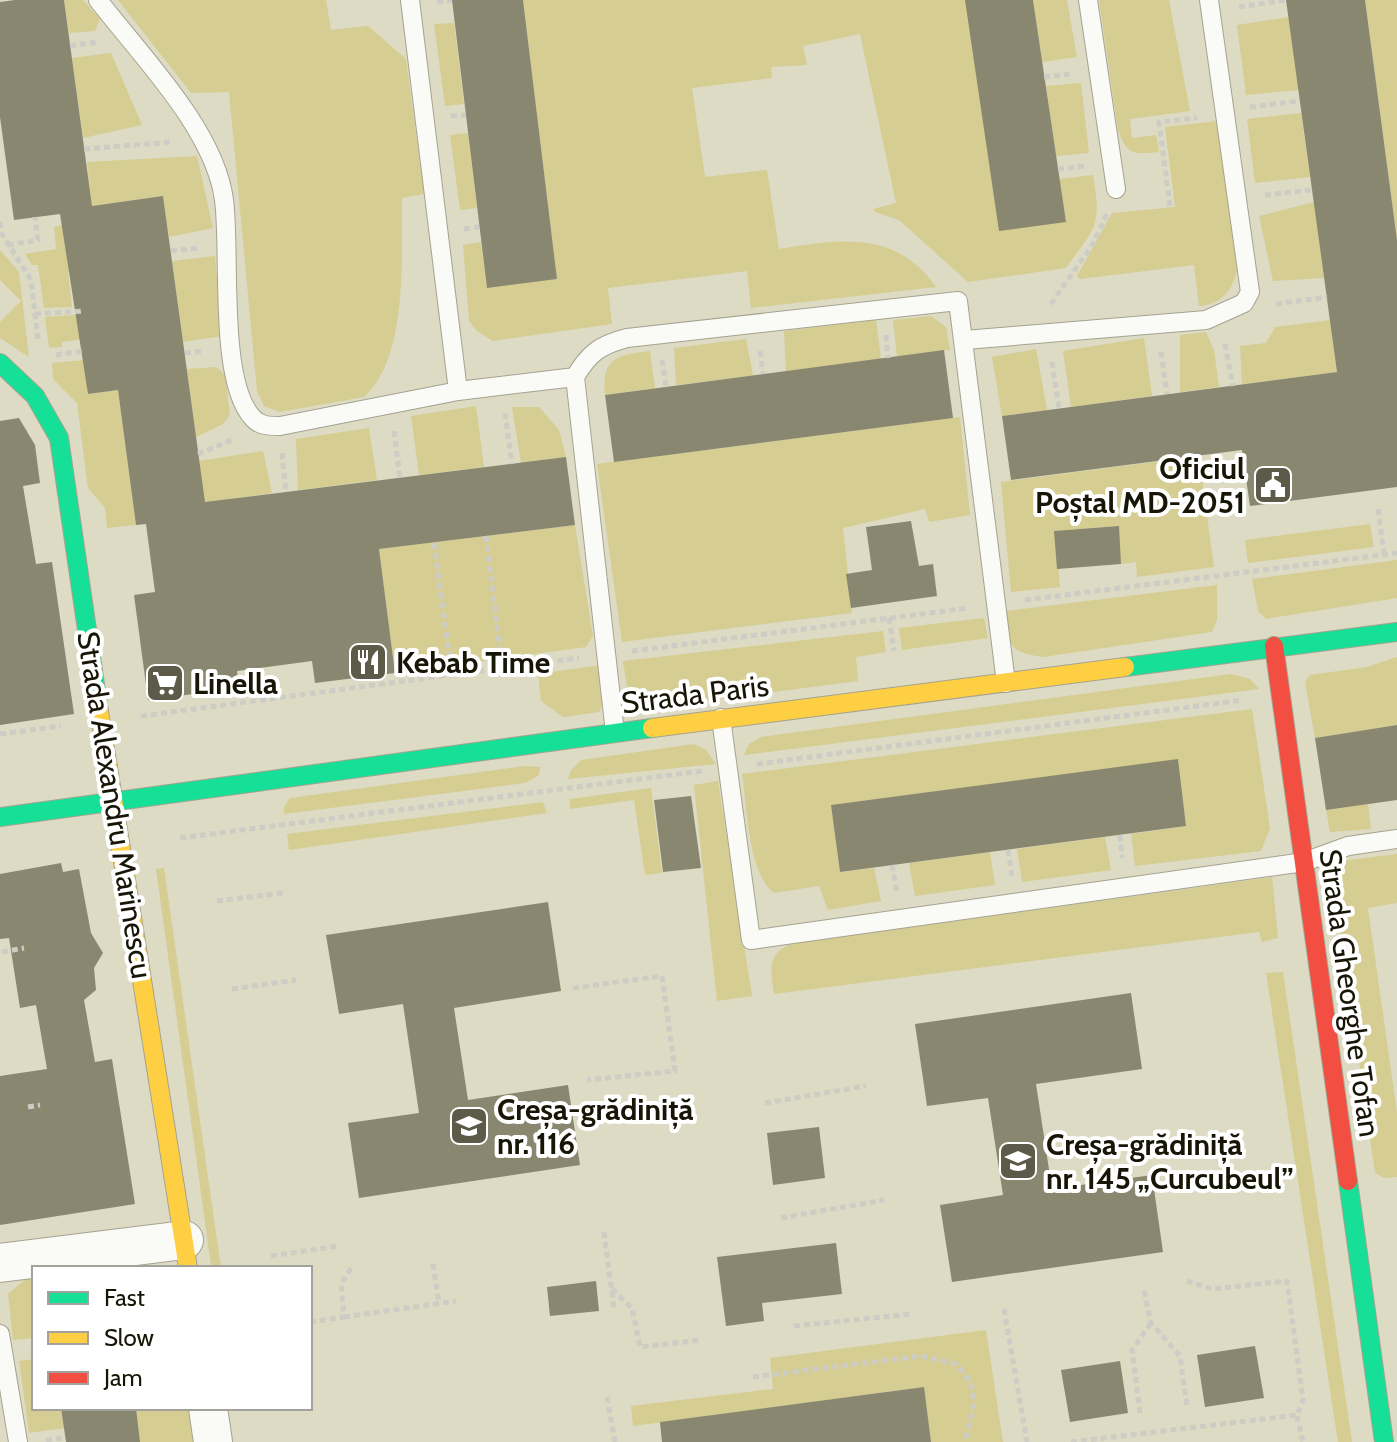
<svg xmlns="http://www.w3.org/2000/svg" width="1397" height="1442" font-family="Cabin,sans-serif">
<style>
.green{fill:#d5cd92}
.building{fill:#898770}
.lines{fill:none;stroke-linecap:round;stroke-linejoin:round}
.lane-casing{stroke:#a5a390;stroke-width:20}
.street-casing{stroke:#a5a390;stroke-width:40}
.fast-casing{stroke:#a5a390;stroke-width:20}
.slow-casing{stroke:#a5a390;stroke-width:20}
.jam-casing{stroke:#a5a390;stroke-width:20}
.path{stroke:#cdccc5;stroke-width:5;stroke-dasharray:6 4;stroke-linecap:butt}
.lane{stroke:#fafaf6;stroke-width:18}
.street{stroke:#fafaf6;stroke-width:38}
.fast{stroke:#16e098;stroke-width:18}
.slow{stroke:#ffcf43;stroke-width:18}
.jam{stroke:#f24e42;stroke-width:18}
.labels{text-anchor:middle;dominant-baseline:central;stroke-width:8;stroke-linejoin:round;paint-order:stroke}
.poi-label{font-size:30px;font-weight:bold;fill:#171506;stroke:#fff;text-anchor:start}
.street-label{font-size:30px;fill:#171506;stroke:#fff}
</style>
<rect width="100%" height="100%" fill="#dddbc3"/>
<path class="green" d="M64,0h19l17,19 -5,12 -26,2z
M118,0h208l5,30 37,-4 38,33 18,135 -22,4c-1,55 7,159 -38,199l-84,15 -16,-6 -7,-15 -28,-299 -38,1z
M523,0h442l95,179 33,-4c9,52 2,52 -27,93l-98,14 -69,-62 -24,-8 -2,-3 23,-6 -36,-169 -57,12 4,19 -36,2 1,11 -80,10 13,89 62,-7 12,79c62,-10 117,-19 157,38l-185,21 -4,-37 -139,17 4,36 -119,17 -16,-10 -8,-10 -6,-76 18,-3 6,45 70,-8z
M1033,0h34l10,57 -35,5z
M1099,0h70l21,111 -60,8 2,19 24,-3 3,17c-25,3 -33,2 -41,-22z
M1365,0h32v240z
M1289,17l10,73 -53,5 -9,-70z
M454,23l10,81 -19,2 -11,-82z
M111,53l31,72 -59,13 -11,-80z
M1081,83l8,70 -33,3 -10,-70z
M1301,113l9,64 -55,6 -8,-64z
M1217,121l20,148c-4,21 -16,36 -38,37l-5,-41 -114,14 -3,-3 35,-63 63,-6 -10,-80z
M468,133l9,75 -17,2 -10,-75z
M197,156l16,72 -44,9 -6,-41 -71,10 -5,-44z
M1314,202l10,76 -51,3 -14,-65z
M68,224l30,43 -30,4 4,36 -28,1 -6,-43h-6l-7,-11 31,-5 -2,-22z
M0,250l19,22 10,85 -29,-19v-16l21,-21 -21,-21z
M215,256l7,80 -39,6 -11,-81z
M104,313l3,23 -45,6v5l-13,1 -4,-31z
M931,316l15,11 4,23 -53,7 -4,-37z
M876,320l5,39 -95,12 -2,-40z
M1330,320l7,52 -95,12 -2,-38 26,-3 9,-16z
M1206,332l8,18 5,37 -39,5v-57z
M1144,338l8,58 -81,11 -8,-56z
M746,339l7,37 -77,9 -2,-37z
M1036,349l11,61 -45,6 -10,-59z
M650,351l5,37 -50,7c-4,-38 13,-40 45,-44z
M84,360l4,34 30,-4 18,135 -29,3 -2,-20 -17,-20 -11,-85 -24,-24 -1,-16z
M216,367l9,8 5,40 -7,9 -27,13 -9,-68z
M476,406l8,61 -65,8 -8,-59z
M512,407h27l20,23 7,27 -45,6z
M960,417l10,98 -41,7 -4,-13 -82,19 9,85 -230,29 -25,-178z
M369,428l8,52 -79,10 -2,-51z
M263,451l9,42 -35,5 1,16 -31,2 -8,-55z
M1199,456l15,111 -77,10 -1,-15 -15,2 -3,-38 -63,5 5,56 -49,5 -10,-110z
M1370,524l4,23 -126,16 -3,-23z
M575,525l18,111 -7,11 -191,26 -16,-124z
M1397,560v38l-131,21 -8,-8 -6,-32z
M1217,585v35l-5,12 -169,25c-36,-5 -33,-11 -37,-46z
M984,618l4,20 -86,12 -3,-22z
M883,631l3,21 -30,5 2,24 -215,28 -15,-16 -5,-32z
M1397,657v68l-82,13 -10,-56 5,-7 57,-8z
M601,665l4,35 -6,12 -36,5 -22,-16 -3,-27z
M1231,674l19,5 9,10 -515,66 5,-11 12,-7z
M1252,709l18,119 -9,23 -126,15 -4,-32 55,-8 -8,-66 -347,45 9,67 34,-4 7,33 -53,9 -9,-24 -45,7c-26,-20 -27,-86 -32,-119z
M694,744l12,6 10,14 -148,15 3,-9 10,-10z
M525,766l16,1 -3,9 -13,7 -241,31v-7l6,-9z
M718,781l34,215 -35,5 -23,-216z
M651,788l11,85 -17,2 -11,-75 -64,9v-10z
M543,802l4,11 -258,37 -2,-16z
M1368,804l3,25 -41,3 -4,-22z
M1105,837l6,33 -89,12 -5,-33z
M990,852l5,33 -80,11 -6,-33z
M1397,854v49l-29,5 29,205v64l-13,1 -9,-5 -44,-303 9,-9z
M164,868l57,400 -10,-3 -55,-396z
M1272,877l6,61 -16,4 -3,-10 -485,62c-4,-25 -7,-44 22,-51z
M1283,972l69,470h-14l-72,-469z
M34,1272v66l-21,2 -5,-46z
M986,1330l17,112h-72l-8,-55 -290,39 -2,-20 142,-17 -3,-31z
M34,1359v49h27l3,20 -35,5 -10,-72z
M136,1408h57l4,34h-57z"/>
<path class="building" d="M15,0h49l28,206 71,-10 42,306 361,-45 9,68 -196,24 16,124 -80,10 -3,-22 -75,10 2,17 -91,12 -14,-105 21,-3 -9,-68 -10,1 -18,-135 -30,4 -28,-180 -46,6 -14,-103v-115z
M452,0h71l34,279 -70,9z
M965,0h68l33,222 -67,9z
M1286,0h79l32,240v247l-147,19 -8,-56 -231,30 -9,-64 335,-44z
M944,350l9,68 -339,44 -9,-67z
M19,418l16,27 5,38 -17,3 13,78 16,-2 22,152 -74,11v-304z
M911,521l8,45 14,-2 4,32 -86,12 -5,-34 26,-4 -6,-43z
M1119,526l2,38 -64,5 -3,-38z
M1397,725v75l-71,10 -11,-72z
M1178,759l8,67 -346,46 -9,-67z
M691,796l10,72 -38,4 -9,-72z
M61,863l2,9 16,-3 12,64 12,20 -9,15 2,22 -12,10 11,62 17,-3 23,145 -135,21v-149l47,-7 -11,-64 -16,3 -11,-70 -9,1v-65z
M548,902l13,89 -107,17 14,92 100,-15 12,80 -221,33 -11,-75 71,-10 -16,-109 -64,10 -13,-79z
M1131,993l11,76 -106,15 16,105 100,-14 11,77 -211,30 -12,-77 63,-10 -15,-97 -61,8 -12,-82z
M819,1127l6,51 -52,7 -6,-52z
M836,1243l6,51 -80,9 2,18 -38,5 -9,-69z
M596,1281l3,30 -49,5 -3,-29z
M1255,1346l9,52 -59,9 -8,-52z
M1120,1361l8,52 -58,9 -9,-52z
M924,1387l7,55h-269l-2,-20z
M61,1408h75l4,34h-74z"/>
<g class="lines">
<defs>
<path id="lane" d="M98,0c43,56 117,130 126,200 7,52 -6,179 28,217 7,9 17,9 28,9l178,-35 117,-14
M410,0l48,391
M1088,0l28,189
M965,340l241,-20 38,-17 6,-11 -41,-292
M721,718l30,222 553,-78 44,-16 49,-7
M615,733l-40,-356c14,-24 25,-32 52,-39l331,-37 48,382
M0,1334l18,108"/>
<path id="street" d="M0,1263l184,-23
M208,1408l5,34"/>
<path id="fast" d="M0,363l35,33 24,42 39,267
M1125,667l272,-35
M0,817l652,-89
M1348,1181l36,261"/>
<path id="slow" d="M98,705l90,563
M652,728l473,-61"/>
<path id="jam" d="M1274,646l74,535"/>
</defs>
<use href="#lane" class="lane-casing"/>
<use href="#street" class="street-casing"/>
<use href="#fast" class="fast-casing"/>
<use href="#slow" class="slow-casing"/>
<use href="#jam" class="jam-casing"/>
<path class="path" d="M437,2l15,-2
M1239,7l47,-7
M70,46l27,-4
M1044,77l27,-3
M1250,107l49,-6
M451,116l15,-1
M84,149l87,-7
M1058,169l27,-3
M1265,195l47,-5
M1170,206l-11,-84 38,-4
M0,222l2,12 29,46 7,60
M464,229l15,-2
M8,245l30,-5 -3,-23
M171,251l27,-3
M1051,304l42,-60 14,-30
M1276,304l51,-7
M35,314l48,-3
M886,335l2,23
M1225,344l8,42
M760,351l3,23
M1161,352l6,42
M185,353l19,-2
M56,355l26,-4
M662,360l4,27
M1052,362l7,47
M505,413l7,51
M394,431l6,47
M282,453l4,39
M198,454l36,-15
M1378,509l6,45
M486,536l16,132
M434,543l18,132
M1025,600l372,-47
M889,618l5,33
M632,651l336,-43
M141,716l438,-58
M0,734l61,-8
M757,764l486,-64
M1120,835l2,23
M180,838l522,-67
M1008,850l4,27
M892,865l5,27
M217,901l66,-8
M2,952l22,-4
M573,988l89,-12 13,95 -88,9
M232,989l64,-9
M765,1103l101,-17
M28,1107l12,-2
M781,1218l103,-18
M604,1232l10,77
M271,1256l67,-10
M433,1264l6,39
M612,1289l20,19 8,39 61,-7
M1144,1291l7,32 29,33 7,51
M1004,1309l23,133
M344,1317l112,-16
M310,1322l34,-5 -3,-33 11,-17
M794,1326l117,-12
M753,1377l168,-21 35,8 15,18 3,22 -9,38
M607,1397l8,45
M1140,1413l-8,-63 19,-27
M1297,1416l6,26
M46,1440l19,-2
M1071,1442l226,-27 6,-15 -16,-119 -75,8 -25,-8"/>
<use href="#lane" class="lane"/>
<use href="#street" class="street"/>
<use href="#fast" class="fast"/>
<use href="#slow" class="slow"/>
<use href="#jam" class="jam"/>
</g>
<defs>
<symbol id="civic-square" viewBox="-11 -11 22 22"><rect x="-9" y="-9" width="18" height="18" rx="4" fill="#5c5a48" stroke="#fff"/><path d="M-.6-6.5H3V-4.5H.6V-3L4-1V1h2V6H-6V1h2V-1L-.6-3ZM-1.2 2.5V6h2.4V2.5Z" fill="#fff"/></symbol>
<symbol id="restaurant-square" viewBox="-11 -11 22 22"><rect x="-9" y="-9" width="18" height="18" rx="4" fill="#5c5a48" stroke="#fff"/><path d="M-5-6h1v4h1v-4h1v4h1v-4h1v5L-1.5 .5V6h-2V.5L-5-1ZM5-6V6H3V1.5H1.5Q1.5-4 5-6Z" fill="#fff"/></symbol>
<symbol id="supermarket-square" viewBox="-11 -11 22 22"><rect x="-9" y="-9" width="18" height="18" rx="4" fill="#5c5a48" stroke="#fff"/><path d="M-6-5.5h2.5l.6 2H6L4.5 2H-2.5L-4.4-4H-6ZM-1.5 3.2a1.3 1.3 0 1 0 .1 0ZM3 3.2a1.3 1.3 0 1 0 .1 0Z" fill="#fff"/></symbol>
<symbol id="school-square" viewBox="-11 -11 22 22"><rect x="-9" y="-9" width="18" height="18" rx="4" fill="#5c5a48" stroke="#fff"/><path d="M0-5L7-2L0 1L-7-2ZM-4 1L0 2.5L4 1V4Q0 6-4 4Z" fill="#fff"/></symbol>
</defs>
<g fill-rule="evenodd">
<use href="#civic-square" x="1251" y="463" width="44" height="44"/>
<use href="#restaurant-square" x="346" y="640" width="44" height="44"/>
<use href="#supermarket-square" x="143" y="661" width="44" height="44"/>
<use href="#school-square" x="447" y="1104" width="44" height="44"/>
<use href="#school-square" x="996" y="1139" width="44" height="44"/>
</g>
<g class="labels">
<g class="poi-label">
<text x="1245" y="468" text-anchor="end">Oficiul<tspan x="1245" dy="34">Poștal MD-2051</tspan></text>
<text x="396" y="662">Kebab Time</text>
<text x="193" y="683">Linella</text>
<text x="497" y="1109">Creșa-grădiniță<tspan x="497" dy="34">nr. 116</tspan></text>
<text x="1046" y="1144">Creșa-grădiniță<tspan x="1046" dy="34">nr. 145 „Curcubeul”</tspan></text>
</g>
<g class="street-label">
<text transform="translate(695 694) rotate(-7)">Strada Paris</text>
<text transform="translate(115 805) rotate(81)">Strada Alexandru Marinescu</text>
<text transform="translate(1350 993) rotate(82)">Strada Gheorghe Tofan</text>
</g>
</g>
<rect x="32" y="1266" width="280" height="144" fill="#ffffff" stroke="#a2a19b" stroke-width="2"/>
<rect x="48" y="1292" width="40" height="12" fill="#16e098" stroke="#a2a19b" stroke-width="2"/>
<text x="104" y="1306" font-size="24" fill="#171506">Fast</text>
<rect x="48" y="1332" width="40" height="12" fill="#ffcf43" stroke="#a2a19b" stroke-width="2"/>
<text x="104" y="1346" font-size="24" fill="#171506">Slow</text>
<rect x="48" y="1372" width="40" height="12" fill="#f24e42" stroke="#a2a19b" stroke-width="2"/>
<text x="104" y="1386" font-size="24" fill="#171506">Jam</text>
</svg>
